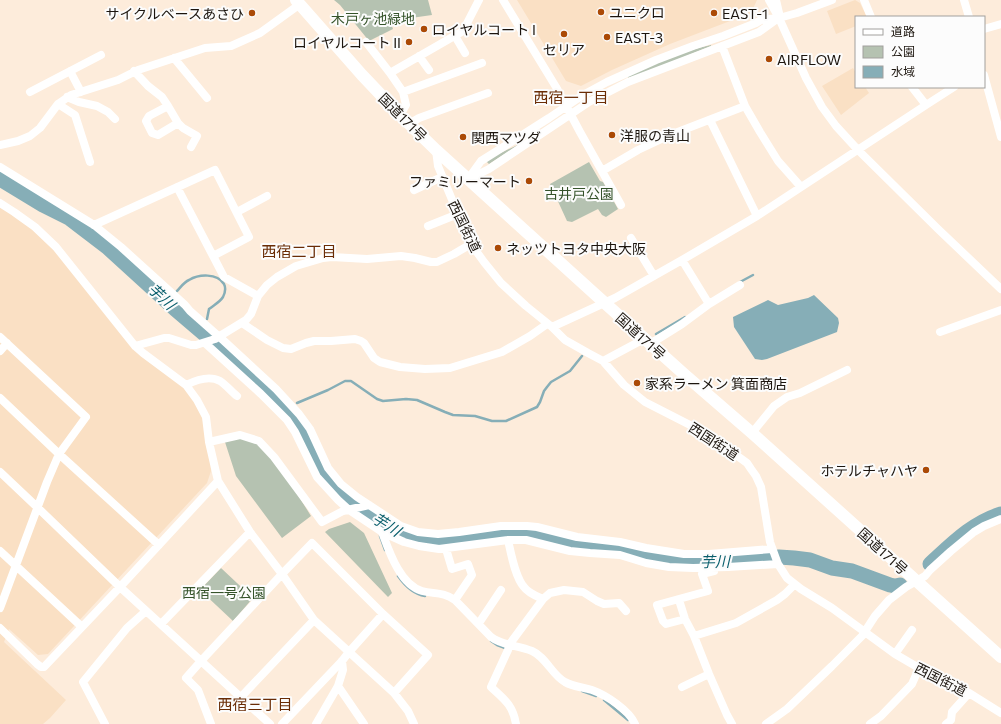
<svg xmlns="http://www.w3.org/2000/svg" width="1001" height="724" font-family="Commissioner,'Noto Sans JP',sans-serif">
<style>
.built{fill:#fae0c4}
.green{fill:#b5c2b1}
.water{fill:#86aeb7}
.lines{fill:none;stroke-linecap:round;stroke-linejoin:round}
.stream{stroke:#86aeb7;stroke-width:2.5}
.river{stroke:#86aeb7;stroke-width:15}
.minor{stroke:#fff;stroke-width:8}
.highway{stroke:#fff;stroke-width:12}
.poi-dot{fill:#ab4a06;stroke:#fcfcfc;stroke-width:1.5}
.labels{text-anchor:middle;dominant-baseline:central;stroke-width:4;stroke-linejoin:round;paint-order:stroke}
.poi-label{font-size:14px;fill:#1c150e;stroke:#fcfcfc;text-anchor:start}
.park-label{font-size:14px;fill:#35532a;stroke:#fcfcfc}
.street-label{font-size:14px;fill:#1c150e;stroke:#fcfcfc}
.neighbourhood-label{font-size:15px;fill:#6a2c05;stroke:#fcfcfc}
.water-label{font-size:15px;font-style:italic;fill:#095e6c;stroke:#fcfcfc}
</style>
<rect width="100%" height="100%" fill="#fdecdb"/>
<path class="built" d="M517,0h240l-6,13 -81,31 -58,26 -31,16 -15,-5z
M855,0l5,3 7,14h-11v9l-20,8 -9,-23z
M853,68l3,5v14h9l4,6 -28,22 -19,-29z
M0,203l35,24 100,119 51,39 11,15 12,42 2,29 -4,12 -159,171 -10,1 -29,-26 -5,13 62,58 -16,18 -7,6h-43z"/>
<path class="green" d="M334,0h94l4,15 -42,6 3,8 -24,12 -29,-36z
M711,45v1l-64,26 -19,6v-2c27,-12 54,-25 83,-31z
M520,144l-31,20 -3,-3 10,-6z
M589,162l11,19 3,1 15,27 -12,8 -4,-2 -4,-6 -26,13 -5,-1 -17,-37z
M240,435l19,6 15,16 37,59 -29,22 -46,-62 -12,-37z
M350,522l14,11 28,60 -4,4 -63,-65 4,-3z
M221,568l32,30 -20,23 -33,-31z"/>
<path class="water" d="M814,295l24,23 1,5 -2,9 -70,27 -5,1 -7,-1 -21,-32 -1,-10 35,-17 10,5 30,-7z"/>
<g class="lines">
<path class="stream" d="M740,282l13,-7
M177,291c4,-4 7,-9 12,-11 10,-6 28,-7 35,4 2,4 1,9 -1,13 -3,5 -9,8 -14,12l-2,10
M167,301l4,-4
M656,334l29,-17
M206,335v-2
M297,403l31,-13 17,-9h6l26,18 6,2 23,-2 11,1 28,12 8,3 22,1 17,5h14l31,-14 3,-5 4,-11 3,-4 4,-5 19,-11 12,-15
M380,536l5,14
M398,576c7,10 15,18 27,20
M491,641l6,4 8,3
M582,691l14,5
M604,700l24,20"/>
<path class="river" d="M0,179l43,26 26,13 38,29 68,62 34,29 75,71c7,7 13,15 18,25 5,10 9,20 14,30 13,23 32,37 53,51 9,7 19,13 29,19l8,3 15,4 21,1 15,-1 49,-7h19l17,3 36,9 44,4 24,7 31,4 44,1 58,-5 15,1 16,2 22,8 20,3 38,14 5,1 5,-1
M930,564c22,-20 42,-41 71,-50"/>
<path class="minor" d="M503,0l53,87 24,45 41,73
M769,0l10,18 27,60 16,29 14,19 22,24 80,79 63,60
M776,0l3,13
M864,0l7,17
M964,0l5,17
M984,29l17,-5
M455,36l10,17
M366,42l24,31 13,19 3,13 -6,10
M722,46l23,60 15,26 18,29 23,26
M419,56l10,14
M174,58l33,40
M70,71l11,21
M134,71l14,15 14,11 6,9 10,17 5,5 14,8 -6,11
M390,73l73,-42 16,-31
M984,75l17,62
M912,87l14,18 28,-18
M30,92l71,-37
M403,92l79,-29
M67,97l12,5 18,4 11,6 7,7
M58,104l17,11 15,47
M168,106l-19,10 -3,5 6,12 6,2 20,-12
M710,120l47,96
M409,124l10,-6 69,-25
M0,145l18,-4 12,-5 10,-8 18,-24 13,-9 47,-15 20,-10 67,-22 26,-2 29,-13 36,-26 2,-4
M436,150l2,16 20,48 5,8 8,22 13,18 17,21 25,23 26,21 13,13 23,13 15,8 21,24 21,17 45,23 46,30 11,8 4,6 5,7 5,11 9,55 8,22 9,14 14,11 31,19 63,46 24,14 27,12 23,13 32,20
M0,167l94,58 27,22 64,58 5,6 34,30 52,48 23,25 11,15 18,39 13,16 16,13 44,29 17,6 20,2 21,-2 42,-6h26l10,1 40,10 43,5 26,6 38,6h25l63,-5
M602,171l36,-21 32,-15 75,-29
M468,179l13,-18 68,-43 34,-23 24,-13 49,-22 37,-14 30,-10 33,-13 5,-3 18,-2 18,-5 35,-13
M469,179l20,-10 100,-67 39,-20 131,-50 18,-13
M177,187l47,90 34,19
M414,190l28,-13
M0,203l14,9 21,15 21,20 79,99 8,7 43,32 11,15 9,17 3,25 9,39 -98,106 -76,80h-3l-4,-3 -37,-36
M237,212l30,-16
M94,225l121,-55 34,67 -36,19
M428,226l30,-12
M631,238l23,38
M682,260l27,44
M242,323l25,17 16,8 8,1 15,-6 8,-2h17l24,-2 6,2 3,2 10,15 6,4 20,5 25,2 25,-1 52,-16 28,-16 17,-12
M552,327l63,-29 67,-38 75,-44 169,-111
M940,332l61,-22
M0,337l86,80 -27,37 -12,28 -47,126
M205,343l56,51 26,26 8,12 22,45 21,23 11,10 33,22 22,10 15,4 20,3 69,-9h18l44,11 20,2 30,2 26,8 23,4 24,1 35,-1 50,-3
M650,344l32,-20 27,-20 31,-19
M135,346l29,-8h5l22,7h5l19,-6 31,-19 5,-6 7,-18 9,-11 10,-8 19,-11 27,-8 9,-1 35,2 34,-3 14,2 16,4h6l17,-8 17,-10
M0,351l7,-8
M603,361l41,-22
M186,385c10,-5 23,-10 34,-4 6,4 12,11 17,15
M0,398l59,56 100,91
M752,433l22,-27 13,-9 13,-4 47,-23
M209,442l31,-7 19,6 15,16 48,65 21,-11 26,-6
M0,472l37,35 83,80 150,137
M218,481l32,51 32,42 32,46 80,73 14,18 6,13
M382,532c7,19 18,53 40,59 12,3 22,1 33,9l36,37c12,9 27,8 41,14 14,6 20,24 33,31 8,5 18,5 27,8 14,5 37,20 43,34
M508,540c3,13 7,37 16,47 4,6 12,9 19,12
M446,549l6,20 16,-5 4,11 -17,25
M0,551l82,76
M679,600l6,19 9,17 15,38 18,41 5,9
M685,619l-19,5 -3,-3 -6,-16 51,-14 -6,-17 12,-3
M479,623l22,-33
M161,624l89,-92
M694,636l42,-13 41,-23 8,-6 9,-9
M895,654l17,-24
M338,686l26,38
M682,687l27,-13
M241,697l73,-77
M105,724l-22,-42 44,-54 19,-17
M211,724l-13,-34 -12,-12 15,-17 81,-87 30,-31 71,71 45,41 -34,38
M282,724l60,-63 7,-9 34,-38
M316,724l22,-38 5,-16 -1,-9
M516,724c-3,-19 -12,-25 -25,-37l17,-37 1,-5 34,-46 7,-6 14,-3 19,2 14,9 7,3 15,-1 7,8
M766,724l21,-15 45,-43 30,-30 13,-20 14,-16 17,-13 19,-11 5,-6 21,-19 23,-19 10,-6 17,-7
M870,724l11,-8 31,-32 7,-16
M946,724l5,-4 1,-8 17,-19"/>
<path class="highway" d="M296,0l66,75 38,40 36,35 161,146 88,79 67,58 249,224"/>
</g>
<g class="poi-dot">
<circle cx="601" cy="12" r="4"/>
<circle cx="252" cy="13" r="4"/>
<circle cx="714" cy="13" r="4"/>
<circle cx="424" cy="29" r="4"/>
<circle cx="564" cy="34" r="4"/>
<circle cx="607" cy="37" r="4"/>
<circle cx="409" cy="42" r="4"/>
<circle cx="769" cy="59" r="4"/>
<circle cx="612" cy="135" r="4"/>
<circle cx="463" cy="137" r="4"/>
<circle cx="529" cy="181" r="4"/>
<circle cx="498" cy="248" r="4"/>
<circle cx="637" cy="383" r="4"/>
<circle cx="926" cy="470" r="4"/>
</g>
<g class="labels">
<g class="poi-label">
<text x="609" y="12">ユニクロ</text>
<text x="244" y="13" text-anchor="end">サイクルベースあさひ</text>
<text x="722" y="13">EAST-1</text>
<text x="432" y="29">ロイヤルコート I</text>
<text x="615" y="37">EAST-3</text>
<text x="401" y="42" text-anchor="end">ロイヤルコート II</text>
<text x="564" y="49" text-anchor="middle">セリア</text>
<text x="777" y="59">AIRFLOW</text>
<text x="620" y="135">洋服の青山</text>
<text x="471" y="137">関西マツダ</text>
<text x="521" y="181" text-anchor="end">ファミリーマート</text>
<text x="506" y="248">ネッツトヨタ中央大阪</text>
<text x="645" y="383">家系ラーメン 箕面商店</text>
<text x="918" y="470" text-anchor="end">ホテルチャハヤ</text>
</g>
<g class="park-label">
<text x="373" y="18">木戸ヶ池緑地</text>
<text x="579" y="193">古井戸公園</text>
<text x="224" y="592">西宿一号公園</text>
</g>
<g class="street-label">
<text transform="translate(403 117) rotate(45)">国道171号</text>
<text transform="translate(465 226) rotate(64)">西国街道</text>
<text transform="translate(641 336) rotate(42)">国道171号</text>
<text transform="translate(714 441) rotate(33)">西国街道</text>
<text transform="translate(883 551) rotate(42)">国道171号</text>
<text transform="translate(941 679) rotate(27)">西国街道</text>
</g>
<g class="neighbourhood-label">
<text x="571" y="97">西宿一丁目</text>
<text x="299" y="251">西宿二丁目</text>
<text x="255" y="704">西宿三丁目</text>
</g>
<g class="water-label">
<text transform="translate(162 296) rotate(43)">芋川</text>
<text transform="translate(387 524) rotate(32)">芋川</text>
<text transform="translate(715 561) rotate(-1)">芋川</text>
</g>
</g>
<rect x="855" y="16" width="130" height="72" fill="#fcfcfc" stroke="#a2a09d"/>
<rect x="863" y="29" width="20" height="6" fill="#ffffff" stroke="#a2a09d"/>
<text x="891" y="36" font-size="12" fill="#1c150e">道路</text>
<rect x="863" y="46" width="20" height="12" fill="#b5c2b1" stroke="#a2a09d"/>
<text x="891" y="56" font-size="12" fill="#1c150e">公園</text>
<rect x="863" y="66" width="20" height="12" fill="#86aeb7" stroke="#a2a09d"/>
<text x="891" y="76" font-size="12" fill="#1c150e">水域</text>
</svg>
